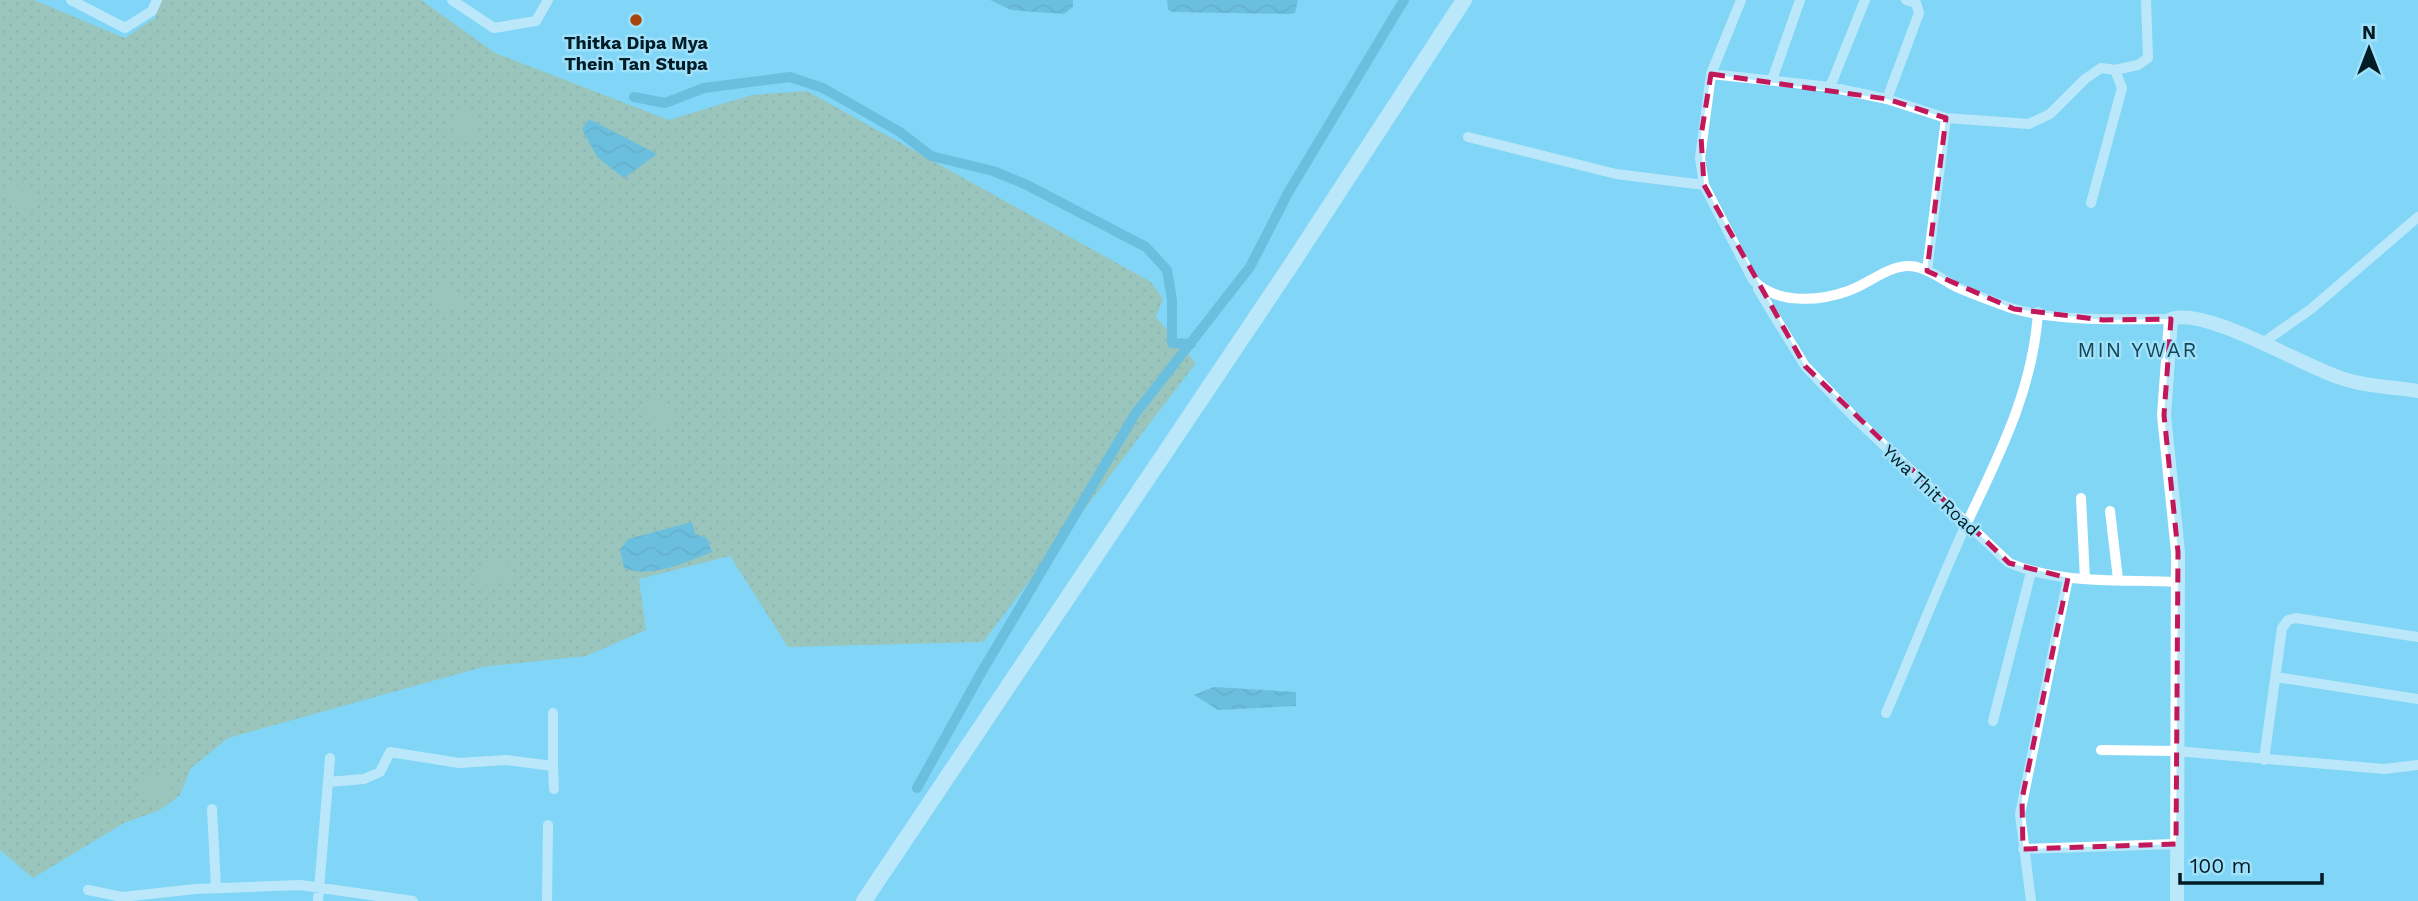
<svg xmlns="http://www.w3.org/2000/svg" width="2418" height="901" font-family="'Work Sans',sans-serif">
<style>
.grass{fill:url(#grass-dots)}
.green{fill:#b7b277}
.water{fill:url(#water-waves)}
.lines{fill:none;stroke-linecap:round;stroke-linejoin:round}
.canal{stroke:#51a4c1;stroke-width:10}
.minor{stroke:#fff;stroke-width:10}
.tertiary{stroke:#fff;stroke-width:14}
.secondary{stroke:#fff;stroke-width:16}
.marked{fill:none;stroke:#c2185b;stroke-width:5;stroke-dasharray:14 9;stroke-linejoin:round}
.poi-dot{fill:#a7440c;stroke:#9fe1fa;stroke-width:2.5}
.labels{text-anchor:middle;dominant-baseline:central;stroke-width:5;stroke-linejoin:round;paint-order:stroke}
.poi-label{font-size:18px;font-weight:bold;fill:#011c25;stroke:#9fe1fa}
.street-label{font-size:18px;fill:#011c25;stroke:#9fe1fa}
.quarter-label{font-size:21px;letter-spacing:2px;fill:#154453;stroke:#9fe1fa}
</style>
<defs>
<pattern id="grass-dots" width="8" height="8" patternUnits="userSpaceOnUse" patternTransform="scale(1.75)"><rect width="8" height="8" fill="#b7b277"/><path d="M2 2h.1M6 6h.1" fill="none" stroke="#9c9867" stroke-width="1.8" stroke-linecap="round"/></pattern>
<pattern id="water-waves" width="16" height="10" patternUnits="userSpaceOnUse" patternTransform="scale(1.75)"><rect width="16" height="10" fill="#51a4c1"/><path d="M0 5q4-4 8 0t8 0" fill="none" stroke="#41859d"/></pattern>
</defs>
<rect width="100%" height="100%" fill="#81d6f6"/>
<path class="grass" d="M0,0h34l91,38 30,-20 6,-18h260l74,53 174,67 83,-25 55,-4 344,191 12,17 -7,18 40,46 -213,279 -195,5 -58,-91 -91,23 7,51 -60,26 -103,11 -255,71 -37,30 -11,27 -20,15 -36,13 -91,55 -33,-28z"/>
<path class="green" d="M460,108l18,7 2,7 -6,17 -17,-2 -4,-25z
M16,185h11l9,5 3,10 -11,18 -17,-12 -6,-14z
M448,285l17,15 -7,14 -22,-13 -2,-6 5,-9z
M659,399l14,7 2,10 -8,10 -12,-3 -12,-17z
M507,561l6,18 -27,8 -7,-4 -3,-11 11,-9z
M143,774l29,2 1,7 -4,15c-15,5 -22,-3 -31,-14z"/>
<path class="water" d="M990,0h83v7l-9,7 -53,-4z
M1167,0h131l-3,13 -5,1 -117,-2 -5,-2z
M589,119l68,35 -33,24 -27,-21 -15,-28z
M692,522l3,12 12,4 5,14c-26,10 -61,27 -88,16l-4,-18 8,-11z
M1214,687l82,5v14l-78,4 -24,-15z"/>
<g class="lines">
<path class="canal" d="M634,97l31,6 39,-15 86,-11 33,11 77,44 31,24 62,15 32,13 121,63 21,23 5,30v43l19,1
M917,788l64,-115 154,-259 115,-147 38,-74 116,-193"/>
<path class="minor" d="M71,0l54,28 27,-17 5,-11
M452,0l42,28 42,-7 12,-21
M1741,0l-30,74 -11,84 4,27 49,95c23,24 64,22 95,11 19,-6 38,-24 59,-25 19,-1 37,16 54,23 16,7 33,13 50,19 46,14 112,11 160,11
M2115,70l23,-5 10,-7 -2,-58
M1711,74l119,13 57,12 59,19 83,6 21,-10 35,-35 16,-11 14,2 7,18 -31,115
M1772,80l28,-80
M1830,87l35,-87
M1887,99l32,-86 -3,-10 -10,-3
M1468,137l148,37 88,11
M1927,271l19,-153
M1758,289l47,77 48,50 156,147c53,22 113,16 169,19
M2261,344l50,-35 107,-92
M2081,498l4,81
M2110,511l8,68
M2276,677l142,22
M1886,713c27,-62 51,-125 79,-186 33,-70 68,-136 73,-215
M1993,721l38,-149
M2101,750l75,1 208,18 34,-4
M2264,760l18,-132 6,-8 8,-2 122,19
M553,766l1,23
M328,782l36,-3 16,-7 10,-20 69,11 47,-3 47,6v-53
M212,809l4,78
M2023,849l153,-5
M88,890l34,7 74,-8 104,-4 113,16
M318,901l12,-143
M547,901l1,-76
M2031,901l-11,-87 48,-236"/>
<path class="tertiary" d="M2177,901l1,-349 -14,-137 7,-96c35,-12 128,45 167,58 24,9 54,10 80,14"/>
<path class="secondary" d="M864,901l429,-639 171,-262"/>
</g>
<path d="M0 0H2418V901H0ZM1711,74l176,25 59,19 -19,153 87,38 89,11 68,-1 -7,96 14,137 -2,292 -153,5 -1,-50 46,-221 -59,-15 -204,-197 -101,-181 -3,-49z" fill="#81d6f6" fill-opacity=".55" fill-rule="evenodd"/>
<path class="marked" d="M1711,74l176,25 59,19 -19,153 87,38 89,11 68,-1 -7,96 14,137 -2,292 -153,5 -1,-50 46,-221 -59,-15 -204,-197 -101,-181 -3,-49z"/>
<circle class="poi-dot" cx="636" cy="20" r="7"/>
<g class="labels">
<g class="poi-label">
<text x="636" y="42">Thitka Dipa Mya<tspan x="636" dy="21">Thein Tan Stupa</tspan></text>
</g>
<g class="street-label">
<text transform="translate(1931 490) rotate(43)">Ywa Thit Road</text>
</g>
<g class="quarter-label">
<text x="2138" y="349">MIN YWAR</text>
</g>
</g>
<g transform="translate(2369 49)" stroke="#9fe1fa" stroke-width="5" paint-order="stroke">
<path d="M0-5L12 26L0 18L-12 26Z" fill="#011c25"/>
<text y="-10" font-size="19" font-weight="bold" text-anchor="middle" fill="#011c25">N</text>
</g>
<path d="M2180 873v10h142v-10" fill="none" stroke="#011c25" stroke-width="3.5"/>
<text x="2190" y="873" font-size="21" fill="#011c25" stroke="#9fe1fa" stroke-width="5" paint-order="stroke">100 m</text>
</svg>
